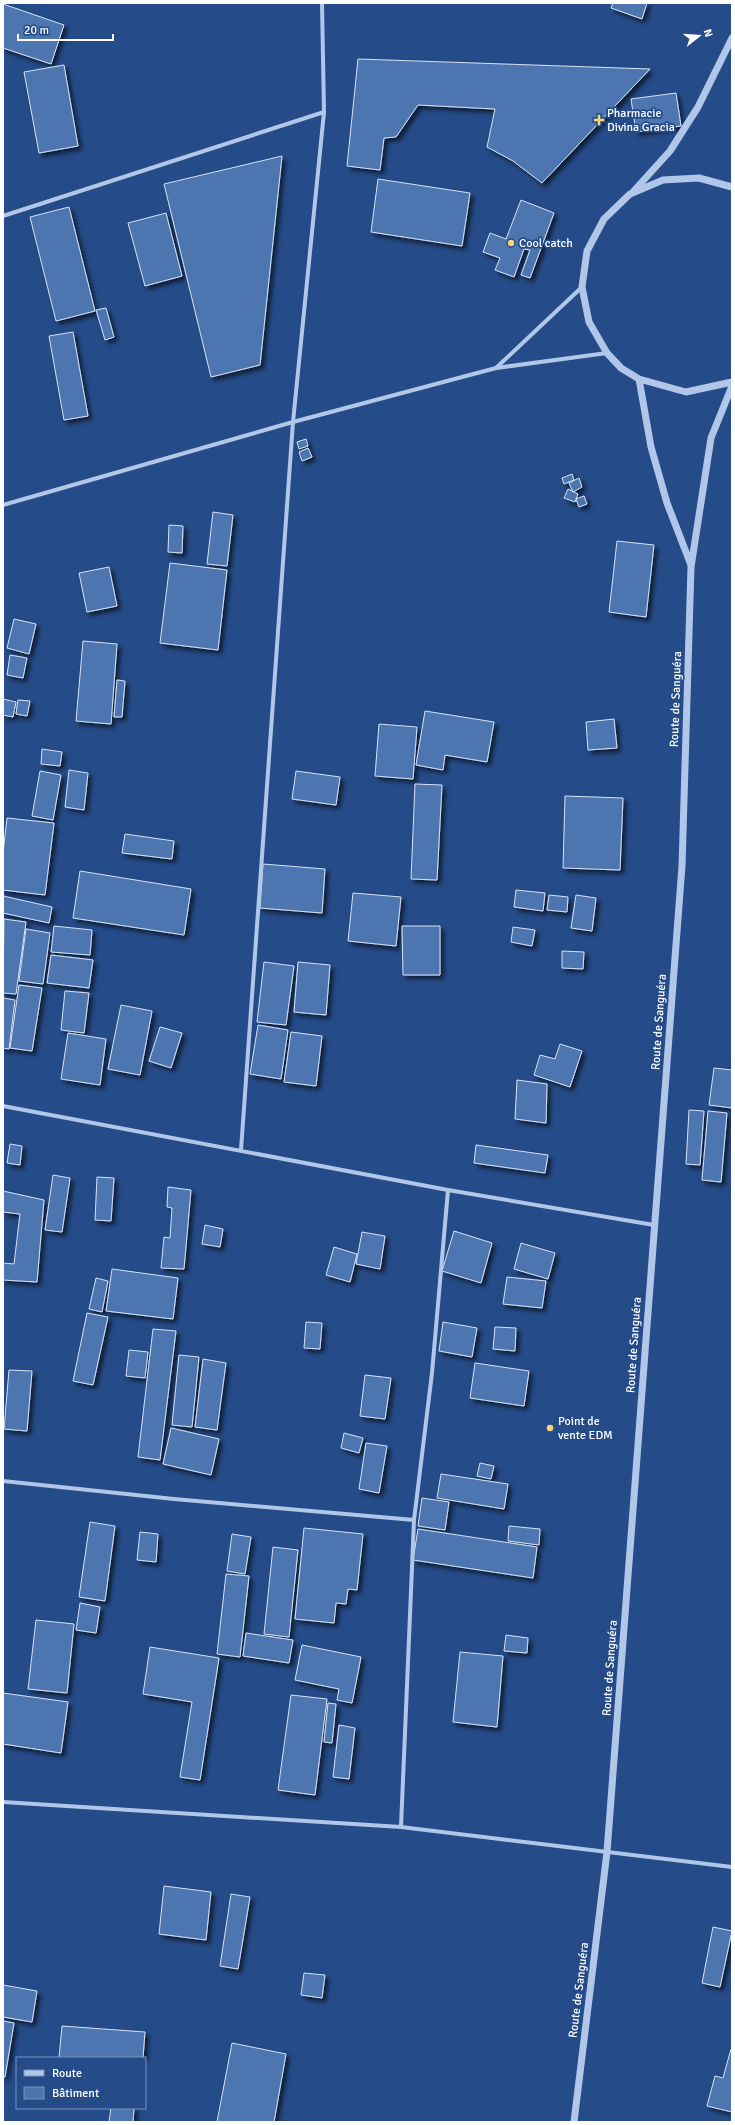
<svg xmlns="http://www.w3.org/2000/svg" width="735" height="2125" font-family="Signika,sans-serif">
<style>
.building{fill:#4d74af;stroke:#d5e2f7;filter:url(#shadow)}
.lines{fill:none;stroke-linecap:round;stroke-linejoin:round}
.minor{stroke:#b1c7e9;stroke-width:4}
.tertiary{stroke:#b1c7e9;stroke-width:7}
.poi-dot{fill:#f3d575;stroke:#254b88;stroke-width:1.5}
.labels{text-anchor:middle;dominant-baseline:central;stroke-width:3.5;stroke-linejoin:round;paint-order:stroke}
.poi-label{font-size:12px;fill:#fff;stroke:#254b88;text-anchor:start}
.street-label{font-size:12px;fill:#fff;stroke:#254b88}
</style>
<defs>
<filter id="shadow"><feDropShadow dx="3.5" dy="3.5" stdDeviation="2" flood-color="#0009"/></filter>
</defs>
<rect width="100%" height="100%" fill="#254b88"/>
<path class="building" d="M613,3h34l-5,16 -31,-11z
M3,4l61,21 -13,39 -48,-16z
M358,59l292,10 -108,114 -29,-22 -26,-14 8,-38 -77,-4 -22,32 -12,1 -4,32 -33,-4z
M64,65l14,81 -39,7 -15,-81z
M676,93l5,33 -45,6 -5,-33z
M282,156l-22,209 -49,12 -47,-193z
M378,179l92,14 -8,53 -91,-14z
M521,200l33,13 -24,65 -9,-3 9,-25 -6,-1 -10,28 -19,-7 5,-12 -17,-6 7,-19 16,6z
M69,207l26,104 -39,10 -26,-104z
M166,213l16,63 -37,10 -17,-63z
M106,308l8,29 -9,3 -9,-30z
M73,332l15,84 -24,4 -15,-84z
M306,439l2,7 -9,3 -2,-7z
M308,448l4,9 -10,4 -3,-9z
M572,474l2,6 -10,4 -2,-6z
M579,478l3,9 -9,5 -4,-9z
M568,489l10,5 -3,8 -11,-4z
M584,496l3,8 -8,3 -3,-8z
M213,512l20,3 -6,51 -20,-2z
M169,525l14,1 -1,27 -14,-1z
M617,541l37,4 -8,72 -37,-5z
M170,563l57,7 -9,80 -58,-7z
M109,567l8,39 -30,6 -8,-39z
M14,619l22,5 -7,30 -22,-6z
M83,641l34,3 -6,80 -35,-3z
M10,655l17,3 -4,20 -16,-3z
M117,680l8,1 -3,36h-8z
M3,699l13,3 -3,15 -10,-2z
M18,700l12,1 -3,15 -11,-2z
M425,711l69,11 -7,40 -42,-7 -2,15 -27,-5z
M614,719l3,29 -29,2 -2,-28z
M379,724l38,3 -4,52 -38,-3z
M42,749l20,3 -2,14 -19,-2z
M69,770l19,3 -4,37 -19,-3z
M40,771l21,4 -8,45 -21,-4z
M296,771l44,6 -4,28 -44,-6z
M415,784l27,1 -5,95 -26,-1z
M565,796l58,2 -3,72 -57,-2z
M7,818l47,5 -9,72 -42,-5v-37z
M125,834l49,7 -2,18 -50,-6z
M263,864l62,5 -3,44 -62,-5z
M80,871l111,18 -7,46 -111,-17z
M516,890l29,3 -2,18 -29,-4z
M353,893l48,4 -5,49 -48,-5z
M549,895l19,2 -1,15 -20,-2z
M576,895l20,3 -4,33 -21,-3z
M3,896l49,11 -3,16 -46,-10z
M4,919l22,3 -10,72 -13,-1z
M54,926l38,4 -2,25 -39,-3z
M402,926h38v49h-37z
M513,927l22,3 -3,16 -21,-4z
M26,929l24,4 -7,51 -24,-3z
M562,951l22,1 -1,17 -21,-1z
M51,955l42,5 -4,28 -42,-5z
M264,962l30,4 -8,59 -29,-3z
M298,962l32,3 -4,50 -32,-3z
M19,985l23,3 -10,63 -22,-3z
M65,991l24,2 -5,40 -23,-3z
M3,998l12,2 -6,49 -6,-1z
M121,1005l31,6 -12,64 -32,-6z
M258,1025l30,5 -7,49 -31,-5z
M160,1027l22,6 -11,35 -22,-7z
M291,1032l31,4 -6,50 -32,-4z
M68,1033l38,6 -6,46 -39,-6z
M560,1044l22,7 -12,36 -36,-12 6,-20 15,4z
M714,1068l18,2v38l-23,-3z
M517,1080l30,4 -1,39 -31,-4z
M689,1110l15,1 -4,54 -14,-1z
M708,1111l19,2 -6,69 -19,-2z
M10,1144l12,2 -2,19 -13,-2z
M476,1145l72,10 -3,18 -71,-10z
M53,1175l17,3 -8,54 -17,-2z
M97,1177l17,1 -3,43 -16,-1z
M168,1187l23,3 -7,79 -23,-1 3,-31 6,1 2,-30 -5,-1z
M3,1191l41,9 -7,82 -34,-2v-17l11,1 6,-50 -17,-2z
M205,1225l18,4 -3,18 -18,-3z
M454,1231l38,12 -11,40 -39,-12z
M362,1232l23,4 -5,33 -24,-5z
M521,1243l34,10 -7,26 -34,-10z
M334,1247l23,7 -7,28 -24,-7z
M112,1269l66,9 -5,41 -67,-8z
M507,1277l39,4 -4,27 -39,-4z
M96,1278l12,3 -6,31 -13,-3z
M87,1313l21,4 -15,68 -20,-4z
M306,1322l16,1 -2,26 -16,-1z
M443,1322l34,6 -5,29 -33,-6z
M495,1327l21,1 -1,23 -22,-2z
M153,1329l23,2 -16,129 -22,-3z
M129,1350l19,2 -3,26 -19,-2z
M179,1355l20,2 -7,70 -20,-2z
M203,1359l23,4 -9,67 -22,-3z
M475,1363l54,8 -5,35 -54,-8z
M9,1370l23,1 -5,60 -23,-2z
M365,1375l26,3 -6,41 -25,-3z
M171,1428l48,11 -8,36 -48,-11z
M344,1433l19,5 -4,15 -18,-5z
M366,1443l21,3 -8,47 -20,-4z
M480,1463l14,3 -3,13 -14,-3z
M441,1474l67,10 -4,25 -67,-11z
M422,1498l27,4 -4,28 -27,-4z
M90,1522l25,4 -10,75 -26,-4z
M509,1526l31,3 -1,16 -31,-4z
M304,1528l59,6 -6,56 -9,-1 -2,15 -10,-1 -2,20 -39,-4z
M418,1529l119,18 -4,31 -120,-18z
M140,1532l18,2 -2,28 -19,-2z
M232,1534l19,3 -6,37 -18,-3z
M273,1547l25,3 -9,87 -25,-3z
M226,1574l23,2 -9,81 -23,-3z
M80,1603l20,4 -4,26 -20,-3z
M36,1620l38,4 -7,69 -39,-4z
M246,1633l47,7 -4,23 -46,-7z
M506,1635l22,3 -1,15 -23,-2z
M302,1645l59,12 -9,46 -15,-3 2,-11 -44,-9z
M150,1647l69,11 -19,122 -20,-3 12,-75 -49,-8z
M460,1652l43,4 -6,71 -44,-5z
M3,1693l65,9 -7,51 -58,-9z
M291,1695l36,4 -12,96 -37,-5z
M328,1703l8,1 -4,39 -8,-1z
M339,1725l16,3 -6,51 -16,-2z
M164,1886l47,6 -5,48 -47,-6z
M231,1894l19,3 -12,72 -18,-3z
M713,1927l19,4 -12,56 -18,-4z
M304,1973l21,2 -3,23 -21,-3z
M3,1985l34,6 -5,31 -29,-5z
M3,2021l11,2 -9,54h-2z
M62,2026l83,6 -2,26h-84z
M232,2043l54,11 -12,68h-57z
M731,2049l1,1v62l-25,-6 8,-30 8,2z
M111,2108h23l-1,14h-24z"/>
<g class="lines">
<path class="minor" d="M3,216l321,-104
M496,368l86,-81
M3,505l290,-83 203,-54 111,-15
M3,1106l445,84 206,35
M241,1150l52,-728 31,-310 -2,-109
M3,1481l171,18 240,21
M3,1802l398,25 331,40
M401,1827l13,-307 18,-147 16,-183"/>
<path class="tertiary" d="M732,187l-33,-9 -36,2 -33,14 -26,25 -17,32 -5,36 7,35 18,31 14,15 18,11 47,13 46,-10
M632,193l38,-42 28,-44 34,-69
M639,379l12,68 16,56 24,62
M574,2122l33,-270 75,-986 9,-299 20,-129 21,-52"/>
</g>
<g class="poi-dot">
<path d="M597 114h4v4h4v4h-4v4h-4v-4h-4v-4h4z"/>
<circle cx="511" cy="243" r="4"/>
<circle cx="550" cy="1428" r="4"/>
</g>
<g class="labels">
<g class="poi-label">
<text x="607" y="113">Pharmacie<tspan x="607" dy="14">Divina Gracia</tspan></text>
<text x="519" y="243">Cool catch</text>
<text x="558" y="1421">Point de<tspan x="558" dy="14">vente EDM</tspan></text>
</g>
<g class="street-label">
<text transform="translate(676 699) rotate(-88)">Route de Sanguéra</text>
<text transform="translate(659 1022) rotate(-86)">Route de Sanguéra</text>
<text transform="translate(634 1345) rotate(-86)">Route de Sanguéra</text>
<text transform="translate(610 1668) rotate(-86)">Route de Sanguéra</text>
<text transform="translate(579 1990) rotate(-83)">Route de Sanguéra</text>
</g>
</g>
<rect width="735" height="2125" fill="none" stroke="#ffffff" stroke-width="8"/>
<rect x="16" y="2057" width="130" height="52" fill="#254b88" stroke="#7c93b8"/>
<rect x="24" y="2070" width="20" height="6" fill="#b1c7e9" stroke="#7c93b8"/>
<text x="52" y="2077" font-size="12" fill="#ffffff">Route</text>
<rect x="24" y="2087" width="20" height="12" fill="#4d74af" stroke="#7c93b8"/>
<text x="52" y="2097" font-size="12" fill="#ffffff">Bâtiment</text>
<g transform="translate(699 36) rotate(73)" stroke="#254b88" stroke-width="3" paint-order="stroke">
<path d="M0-3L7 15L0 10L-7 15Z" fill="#ffffff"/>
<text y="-6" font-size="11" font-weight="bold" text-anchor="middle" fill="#ffffff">N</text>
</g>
<path d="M18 34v6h95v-6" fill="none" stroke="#ffffff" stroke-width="2"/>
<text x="24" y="34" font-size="12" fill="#ffffff" stroke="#254b88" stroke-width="3" paint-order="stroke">20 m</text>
</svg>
